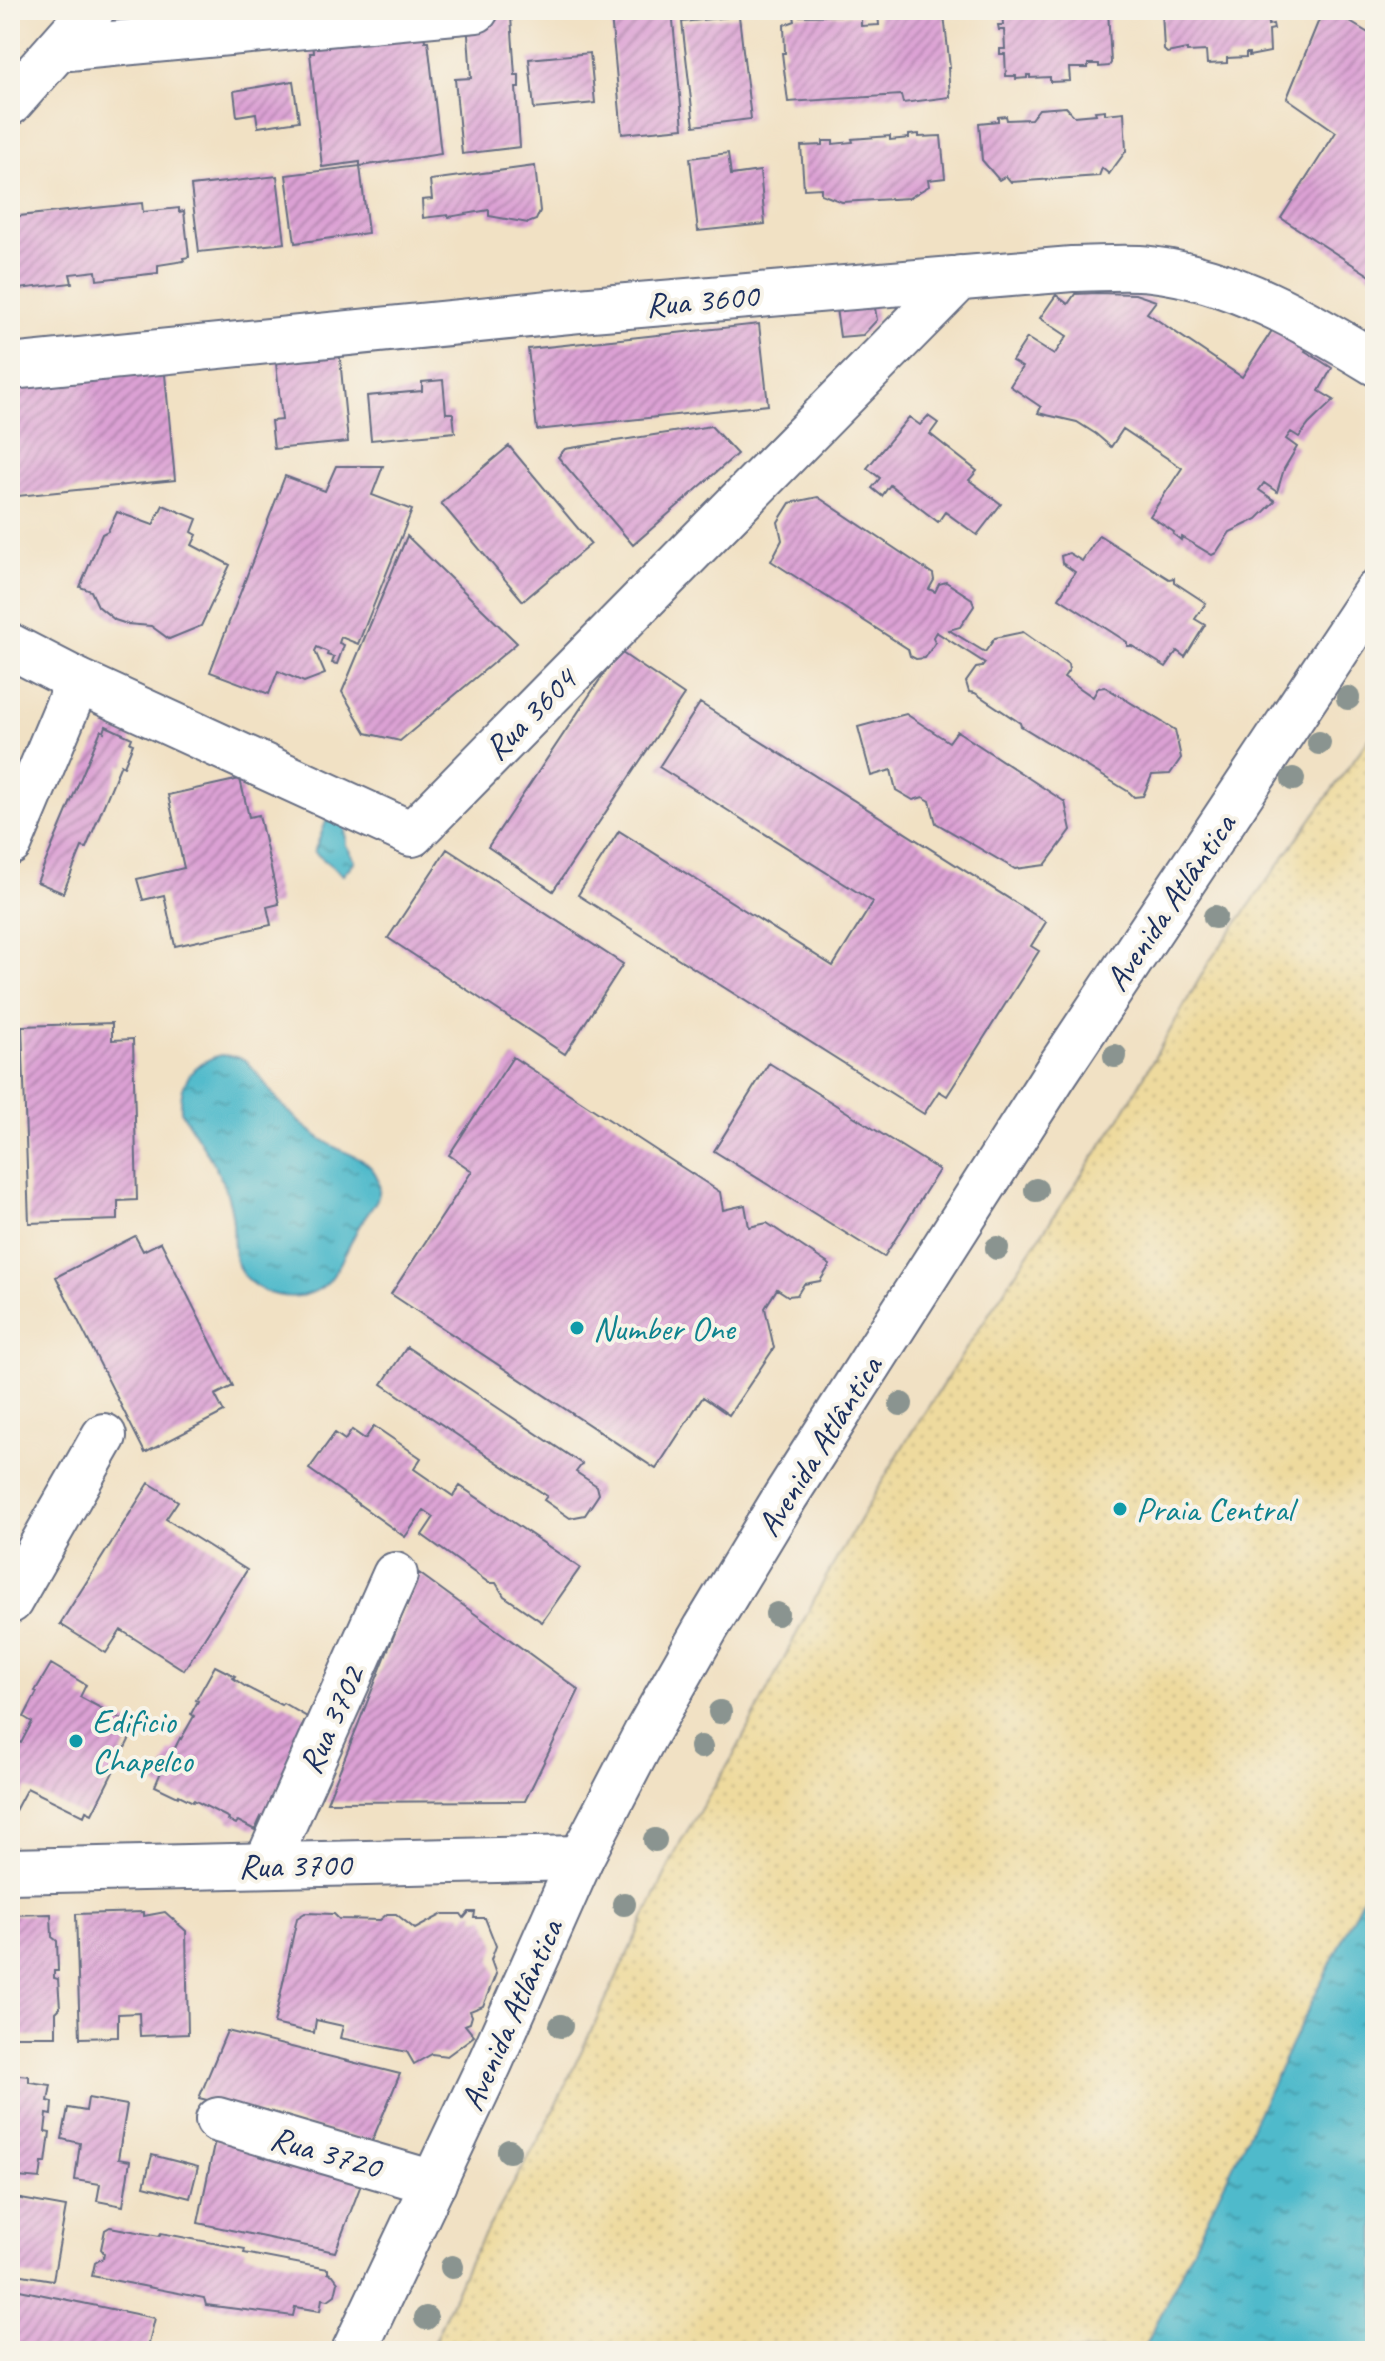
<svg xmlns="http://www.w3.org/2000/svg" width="1385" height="2361" font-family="Caveat,sans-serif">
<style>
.sand{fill:url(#sand-dots);stroke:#84847e;stroke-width:2}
.water{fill:url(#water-ripples);stroke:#357494;stroke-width:2}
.building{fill:url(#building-hatch)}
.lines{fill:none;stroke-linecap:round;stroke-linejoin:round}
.minor-casing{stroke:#666d82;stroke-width:48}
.secondary-casing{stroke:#666d82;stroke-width:48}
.primary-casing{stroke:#666d82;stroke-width:48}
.minor{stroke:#fff;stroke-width:44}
.secondary{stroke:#fff;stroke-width:44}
.primary{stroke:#fff;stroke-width:44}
.tree{fill:#8a9490}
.culture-dot{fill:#0f9aa8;stroke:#f7f3e8;stroke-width:3}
.labels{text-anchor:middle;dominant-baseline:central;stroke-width:8;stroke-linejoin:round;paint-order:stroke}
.street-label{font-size:34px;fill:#1b2f5e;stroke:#f7f3e8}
.culture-label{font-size:34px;fill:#0d838f;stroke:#f7f3e8;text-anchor:start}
</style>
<defs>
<pattern id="sand-dots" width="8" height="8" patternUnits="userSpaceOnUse" patternTransform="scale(2)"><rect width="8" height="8" fill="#eeda9e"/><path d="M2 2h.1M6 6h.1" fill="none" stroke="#ccbb8a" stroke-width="1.8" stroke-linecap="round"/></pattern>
<pattern id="water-ripples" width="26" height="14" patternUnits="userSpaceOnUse" patternTransform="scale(2)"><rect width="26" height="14" fill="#4fbacb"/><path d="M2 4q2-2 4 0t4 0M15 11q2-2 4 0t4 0" fill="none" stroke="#4198a8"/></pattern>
<pattern id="building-hatch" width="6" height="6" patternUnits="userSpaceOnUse" patternTransform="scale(2)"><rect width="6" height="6" fill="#dca1d4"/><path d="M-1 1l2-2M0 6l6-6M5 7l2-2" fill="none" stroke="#b284af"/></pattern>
</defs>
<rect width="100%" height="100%" fill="#f7f3e8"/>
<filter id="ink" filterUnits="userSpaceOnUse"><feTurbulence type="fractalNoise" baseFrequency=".0125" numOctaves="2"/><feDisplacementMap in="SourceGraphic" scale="16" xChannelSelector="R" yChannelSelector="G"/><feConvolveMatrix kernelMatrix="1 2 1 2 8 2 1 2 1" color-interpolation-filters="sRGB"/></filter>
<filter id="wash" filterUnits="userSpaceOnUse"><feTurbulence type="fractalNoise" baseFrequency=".006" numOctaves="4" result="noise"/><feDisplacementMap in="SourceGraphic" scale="32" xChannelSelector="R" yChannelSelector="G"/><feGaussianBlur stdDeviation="1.8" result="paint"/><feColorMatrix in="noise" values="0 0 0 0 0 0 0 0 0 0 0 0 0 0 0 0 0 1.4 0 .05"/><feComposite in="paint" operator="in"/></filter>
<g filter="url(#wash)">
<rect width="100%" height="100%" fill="#f1e1c4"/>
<path class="sand" d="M1375,730v1145l-232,476h-713l36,-84 78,-137 137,-289 53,-86 92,-178 80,-136 116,-178 98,-145 89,-156z"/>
<path class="water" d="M329,814l16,7 1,24 9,16 -12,14 -29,-23z
M221,1055c8,1 17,1 24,5 9,6 30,40 43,51 13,13 27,25 43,34 15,9 37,13 45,30 12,22 -9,36 -18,53 -8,16 -16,34 -26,49 -20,28 -64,24 -86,1 -18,-20 -10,-40 -14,-63 -5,-38 -32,-72 -51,-104 -2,-29 12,-49 40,-56z
M1375,1875v476h-232l225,-465z"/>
<g id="blocks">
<path class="building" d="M672,10l11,118 -61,6 -11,-118z
M910,10h23v2h6v3h5l6,53h-2l2,29 -47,6 -2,-8 -113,7 -6,-49h3l-1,-28 11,-4 -1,-5 67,-1v11l18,-1 -1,-11 32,-2z
M1002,10h106l3,53 -2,3 -10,1v-3h-11v4h-19l1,13 -20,1v-5l-20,1v-3h-3v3l-11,1v-3h-10l-1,-22h-5v-5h5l-1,-19h-5l-1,-5h5z
M1162,10h105l1,15 5,-1 1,5 -5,1 1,22 -21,4v-3h-3v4l-19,1v5l-20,1 -1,-13 -19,1v-3l-20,4 -3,-3z
M1323,10h7l45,27v242l-94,-61 55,-86 -49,-34z
M739,16l12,103 -57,7 -12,-104z
M511,17l4,58h4v13h-3l4,59 -58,7 -7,-75 16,-1 -4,-57z
M423,29l2,12h3l13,113 -81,12v-4l-38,5 -12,-114h4l-1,-13z
M590,53l5,50 -61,6 -5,-50z
M293,81l6,40 -41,6 -2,-14 -19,3 -3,-25z
M1066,107l8,9 22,-2 -1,-3 10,-1v4l19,-2 2,39 -17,23 -7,-6 -3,8 -88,6 -5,-6 -7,4 -17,-20 -3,-37 19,-2v-4l8,-1 1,4 24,-1 8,-10z
M919,134v3l22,-1 4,42 -17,2 1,6 -20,12 -67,4 -21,-8v-6l-17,1 -3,-43 22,-1v-4h10v3l20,-2 -1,-3 38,-3v4l19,-2v-3z
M728,153l3,22 29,-4 5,53 -67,7 -8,-73z
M360,166l8,67 -73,10 -9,-68z
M535,166l5,45 -4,9 -8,3 -39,-7v-6l-40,7 -1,-2 -25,3 -1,-18 10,-1 -2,-19z
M277,176l8,67 -86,9 -8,-66z
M142,203l1,9 36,-4v4l5,-1 5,46 -6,1 1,3 -26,4v8l-61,7 -1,-9 -26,3 2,9 -62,7v-73z
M872,290l5,30 -14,15 -23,2 -6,-43z
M1097,293l38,1 21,7 -9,12 95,64 31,-48 25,16 1,-2 8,5 -2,3 27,17 -13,23 15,9 -25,24 -10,13 -8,-5 -5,7 11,8 -13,22 -7,23 -13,-9 -5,7 16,11 -18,18 -27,13 -14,21 -4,2 -30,-18 -1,3 -8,-6 1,-2 -24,-16 32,-48 -59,-39 -12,18 -15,-13 -19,-12 -39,-9 3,-6 -31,-21 12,-19 -10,-6 15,-23 27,17 13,-19 -27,-18 16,-23 12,9 7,-10z
M759,324l9,81 -231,25 -9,-81z
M338,337l10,105 -74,7 -3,-28 11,-1 -8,-76z
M164,364l11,116 -157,16 -8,-118z
M443,380l3,33h7l2,19 -84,8 -4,-44 55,-5v-9z
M928,416l10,7 -8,11 47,37 -8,9 32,24 -24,31 -32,-23 -7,10 -48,-37 -8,11 -10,-8 8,-10 -13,-10 42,-51 11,8z
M711,426l26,28 -104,91 -75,-88 7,-8z
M509,446l82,98 -68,57 -82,-98z
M336,466h47l-11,29 40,15 -54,134 -17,-7 -2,6 5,2 -7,19 -5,-1 2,-6 -7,-2 1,-3 -11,-5 -2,4 10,23 -21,8 -26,-11 -9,23 -59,-22 75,-196 40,15z
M818,497l115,77 1,6 -5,9 6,3 4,-8 7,-2 26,17 2,7 -14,21 -11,3 36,22 10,-14 28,-6 45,32 1,6 -5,7 29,20 5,-9 7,-1 70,43 6,28 -11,16 -18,1 -9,21 -9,1 -5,-5 -108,-66 -1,-3 -45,-30 -6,-1 -3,-10 10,-14 6,-1 3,-4 -49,-31 -3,5 2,6 -10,15 -9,1 -6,-3 -2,-7 -137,-88 11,-21 -4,-18 12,-19z
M163,505l34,14 -5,13 5,3 -5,10 38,20 -29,61 -32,13 -18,-13 -24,-2 -12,-4 -17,-14 -7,-15 -11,-4 22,-53 6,-3 9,-19 36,13z
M1099,535l70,44 5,-1v4l32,21 -11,16 10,6 -20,32 -8,-6 -11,16 -34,-21h-5v-4l-68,-44 16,-26 -13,-9 -1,-7 8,-3 13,8z
M407,536l110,107 -117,98 -34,-8 -24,-41z
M619,651l65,44 -131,196 -65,-44z
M700,703l346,219 -15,24 8,5 -92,145 -8,-5 -15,23 -346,-219 41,-64 214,135 40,-64 -214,-135z
M906,714l43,28 8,-11 108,71 6,28 -26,35 -30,4 -79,-46 -6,-22 -7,-4 -10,3 -17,-10 -5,-20 -20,6 -13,-49z
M106,726l26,12 -2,5 3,1 -9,22 -3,-2 -35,84 -4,-1 -19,46 -26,-11 64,-152 3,2z
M240,779l9,38 10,-2 20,89 -12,3 4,18 -96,21 -11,-51 -21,5 -6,-21 47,-11 -16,-73z
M447,849l176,115 -58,90 -177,-116z
M112,1023v17l21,-1 4,161 -19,1v19l-89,3 -7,-197z
M513,1057l207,135 3,18 22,-5 4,22 18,-4 63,42 -10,16 -16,3 -7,11 -9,1 -11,-7 -12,19 9,40 -45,67 -26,-18 -47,72 -265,-175 81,-123 -23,-16z
M769,1063l170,107 -55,87 -170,-106z
M135,1236l8,15 18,-9 72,144 -18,9 9,17 -79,41 -89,-176z
M407,1347l175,117 -6,8 21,14 2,8 -14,21 -15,3 -26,-18 3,-4 -165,-112z
M374,1426l47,32 -7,11 39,27 7,-10 120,82 -38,54 -38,-26 -8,-13h-7l-67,-48 12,-18 -10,-7 -19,27 -96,-68 26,-36 10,7 7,-10 13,9z
M149,1483l29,18 -12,18 81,51 -63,100 -63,-40 -15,23 -46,-29z
M419,1573l160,117 -54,111 -198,1z
M51,1664l35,21 -6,12 51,27 -3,5 5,3 -41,82 -6,-3 -2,5 -57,-28 -17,32v-82l11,5 11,-21 -8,-5 13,-25 -2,-1z
M215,1666l20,10 -2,2 13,9 35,18 2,-2 24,14 -7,13 6,3 -43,86 -2,-2 -6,13 -17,-9 -2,3 -8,-4 1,-2 -35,-18 -1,2 -14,-7 -1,2 -23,-11 15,-35 3,1 7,-14 1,1 13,-23 -3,-2 7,-13 -2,-1z
M144,1912v4l21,-4 21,19 2,103 -48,2 -1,-23 -21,1v23l-38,1 -4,-124z
M469,1912h6l-1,6h11l11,28 -5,14 5,14 -13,32 -13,5 2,5 -2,7 -5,2 9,11 -27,20 -15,-2 -18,10 -7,-12 -67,-14 3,-12 -27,-6 -2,13 -40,-9 23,-106 8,-5 29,1 5,5 41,1 7,-6h9l19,15 28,-15h18l3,4z
M51,1914l1,23 5,4 1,30h-4v7l4,1 2,29 -4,4v24h-46v-121z
M227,2031l173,43 -28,67 -173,-43z
M10,2074l19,2v6l22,3 -3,16 5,1 -1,13 -5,-1 -2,18 5,1 -4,30h-4l-2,16 -22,-2 -1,7 -7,-1z
M88,2098l39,7 -9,54 12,2 -7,45 -26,-5 3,-17 -25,-4 5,-37 -18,-4 6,-31 18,3z
M215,2140l152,29 -32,83 -137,-29z
M152,2155l46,12 -8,31 -46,-12z
M10,2197l56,10 -13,73 -43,-7z
M110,2227l49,9 2,-3 84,16 -1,4 84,16v4l5,2 5,7 -3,13 -7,5 -6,-1 -2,12 -25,-4 -2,9 -87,-11 -2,-7 -112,-22 3,-13 8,-5 1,-5 -3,-4 4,-19z
M10,2288l145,30 -8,33h-137z"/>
</g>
</g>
<g filter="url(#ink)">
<use href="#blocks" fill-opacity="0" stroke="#666d82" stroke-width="2"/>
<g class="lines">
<defs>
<path id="minor" d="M58,49l418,-39
M10,367l569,-57 493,-41c26,0 54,-3 79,0 81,9 157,53 224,94
M10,646l68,35 334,153 548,-556
M10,843l68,-162
M10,1601l94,-165
M266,1865l129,-290
M218,2120l216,63"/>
<path id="secondary" d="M10,1871l571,-13"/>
<path id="primary" d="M10,103l82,-93
M354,2351l136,-288 91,-205 64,-123 61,-107 79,-131 270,-423 320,-481"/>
</defs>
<use href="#minor" class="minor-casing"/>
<use href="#secondary" class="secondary-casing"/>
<use href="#primary" class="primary-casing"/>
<use href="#minor" class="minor"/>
<use href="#secondary" class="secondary"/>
<use href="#primary" class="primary"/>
</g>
<g class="tree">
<circle cx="1348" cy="698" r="12"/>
<circle cx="1319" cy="743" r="12"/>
<circle cx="1293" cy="779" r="12"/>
<circle cx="1215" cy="917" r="12"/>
<circle cx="1115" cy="1056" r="12"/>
<circle cx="1036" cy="1190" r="12"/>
<circle cx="997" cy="1248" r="12"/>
<circle cx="901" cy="1404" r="12"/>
<circle cx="777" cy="1614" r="12"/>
<circle cx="720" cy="1712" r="12"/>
<circle cx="701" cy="1747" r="12"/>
<circle cx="655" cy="1840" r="12"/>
<circle cx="624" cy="1904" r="12"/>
<circle cx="561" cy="2026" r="12"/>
<circle cx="509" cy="2151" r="12"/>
<circle cx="452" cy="2267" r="12"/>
<circle cx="426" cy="2318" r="12"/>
</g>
</g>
<g class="culture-dot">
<circle cx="577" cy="1328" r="8"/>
<circle cx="1120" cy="1509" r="8"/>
<circle cx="76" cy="1741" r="8"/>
</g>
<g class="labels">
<g class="street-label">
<text transform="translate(702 300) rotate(-5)">Rua 3600</text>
<text transform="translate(530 714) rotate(-45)">Rua 3604</text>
<text transform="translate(1170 902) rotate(-56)">Avenida Atlântica</text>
<text transform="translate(819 1446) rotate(-58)">Avenida Atlântica</text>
<text transform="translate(331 1720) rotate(-66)">Rua 3702</text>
<text transform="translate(295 1865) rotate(-1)">Rua 3700</text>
<text transform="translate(511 2015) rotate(-66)">Avenida Atlântica</text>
<text transform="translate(326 2152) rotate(16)">Rua 3720</text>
</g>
<g class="culture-label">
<text x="593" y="1328">Number One</text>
<text x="1136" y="1509">Praia Central</text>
<text x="92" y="1721">Edificio<tspan x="92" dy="39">Chapelco</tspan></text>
</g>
</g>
<rect width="1385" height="2361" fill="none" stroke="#f7f3e8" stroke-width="40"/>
</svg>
